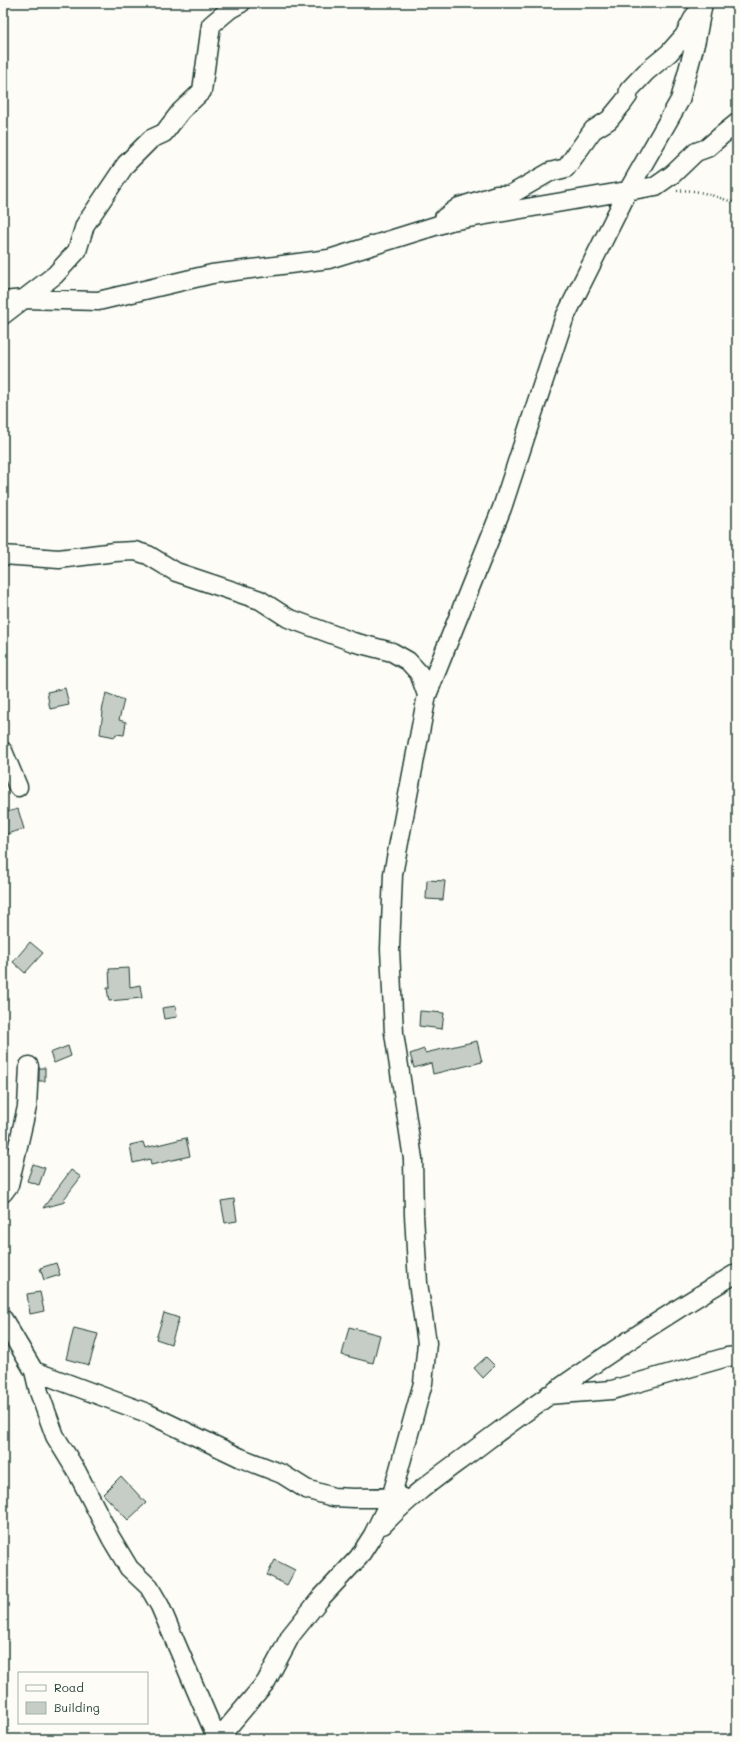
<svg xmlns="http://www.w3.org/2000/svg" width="740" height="1742" font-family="Mali,sans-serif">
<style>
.building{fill:#c6cdc7;stroke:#1f3d34}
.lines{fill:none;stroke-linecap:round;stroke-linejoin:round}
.minor-casing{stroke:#1f3d34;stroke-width:21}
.path{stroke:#1f3d34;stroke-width:2.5;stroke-dasharray:1 3;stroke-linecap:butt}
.minor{stroke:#fdfcf7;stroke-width:18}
</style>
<rect width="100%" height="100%" fill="#fdfcf7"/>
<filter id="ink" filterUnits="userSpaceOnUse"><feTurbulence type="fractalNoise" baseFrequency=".025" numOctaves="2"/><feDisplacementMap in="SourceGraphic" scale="8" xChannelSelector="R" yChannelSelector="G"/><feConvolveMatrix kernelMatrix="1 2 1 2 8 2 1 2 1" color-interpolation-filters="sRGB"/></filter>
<g filter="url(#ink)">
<path class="building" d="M65,688l4,17 -19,4 -3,-17z
M106,693l18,7 -5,20 7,2 -2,13 -8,-1 -1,3 -15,-3 3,-22 -1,-1z
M18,809l6,20 -21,6v-22z
M427,880l18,1 -2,19 -17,-1z
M30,942l13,11 -18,20 -12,-11z
M129,968l1,19 10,-2 2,13 -33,3 -2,-13h3l-1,-19z
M176,1006l1,11 -13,2 -2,-11z
M420,1011l24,2 -2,16 -23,-3z
M477,1041l5,21 -49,12 -2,-11 -17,5 -4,-14 14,-5 1,4z
M68,1046l3,10 -17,7 -4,-10z
M39,1068h6v13h-6z
M186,1138l4,18 -39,9 -1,-6 -17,4 -3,-18 13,-3 2,6z
M33,1164l12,4 -6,17 -12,-4z
M71,1170l10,7 -17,22 1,3 -22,6z
M234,1199l3,22 -12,2 -4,-22z
M56,1263l4,12 -16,5 -4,-12z
M40,1292l4,19 -14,3 -3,-20z
M164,1313l15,5 -8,26 -15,-5z
M349,1327l31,8 -7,28 -31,-8z
M74,1328l24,6 -9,31 -23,-6z
M486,1357l9,9 -12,12 -9,-10z
M121,1476l25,27 -18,17 -25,-26z
M275,1560l20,10 -8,15 -20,-10z"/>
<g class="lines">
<defs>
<path id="minor" d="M444,218l15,-11 37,-12h14l40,-23 16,-4 27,-38 16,-10 14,-17 5,-7 1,-6 17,-18 23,-19 15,-17 11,-21
M3,301l21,-2 74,2 114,-27 117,-15 122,-38 205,-35 17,-12 23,-22 11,-4 15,-13 15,-12
M3,315l52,-40 22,-24 8,-26 41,-61 25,-25 13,-6 17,-22 21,-20 9,-66 19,-16 11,-6
M3,555l56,4 56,-7 20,-1 13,4 28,17 84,28 28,18 65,24 39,10 16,9 11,12 8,22 -34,179 -3,75 4,84 19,126 1,56 4,68 9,60 -4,40 -32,115 -18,37 -14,22 -39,42 -29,36 -25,47 -48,57
M427,695l75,-187 62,-189 65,-130 51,-89 16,-60 7,-37
M3,751l15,36
M3,1193l6,-8 18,-78 2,-41
M3,1319l31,52 5,21 16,44 22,36 34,66 18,30 20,19 11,19 57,133
M34,1371l113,42 94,45 41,16 24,15 27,8 21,1 47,-1
M548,1395l64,-5 115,-33 10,-1
M383,1525c30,-33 68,-57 103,-84 81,-60 164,-117 251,-168"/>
</defs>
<use href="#minor" class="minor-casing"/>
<path class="path" d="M677,191c21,-3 40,7 60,12"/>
<use href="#minor" class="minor"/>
</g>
</g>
<rect width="740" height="1742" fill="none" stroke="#fdfcf7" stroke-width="16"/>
<rect x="8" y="8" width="724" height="1726" fill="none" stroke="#1f3d34" stroke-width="1.5" filter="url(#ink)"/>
<rect x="18" y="1672" width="130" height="52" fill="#fdfcf7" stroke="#a4b0a9"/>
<rect x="26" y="1685" width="20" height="6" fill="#fdfcf7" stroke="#a4b0a9"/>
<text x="54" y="1692" font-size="12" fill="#1f3d34">Road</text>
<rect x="26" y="1702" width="20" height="12" fill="#c6cdc7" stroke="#a4b0a9"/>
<text x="54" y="1712" font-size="12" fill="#1f3d34">Building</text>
</svg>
